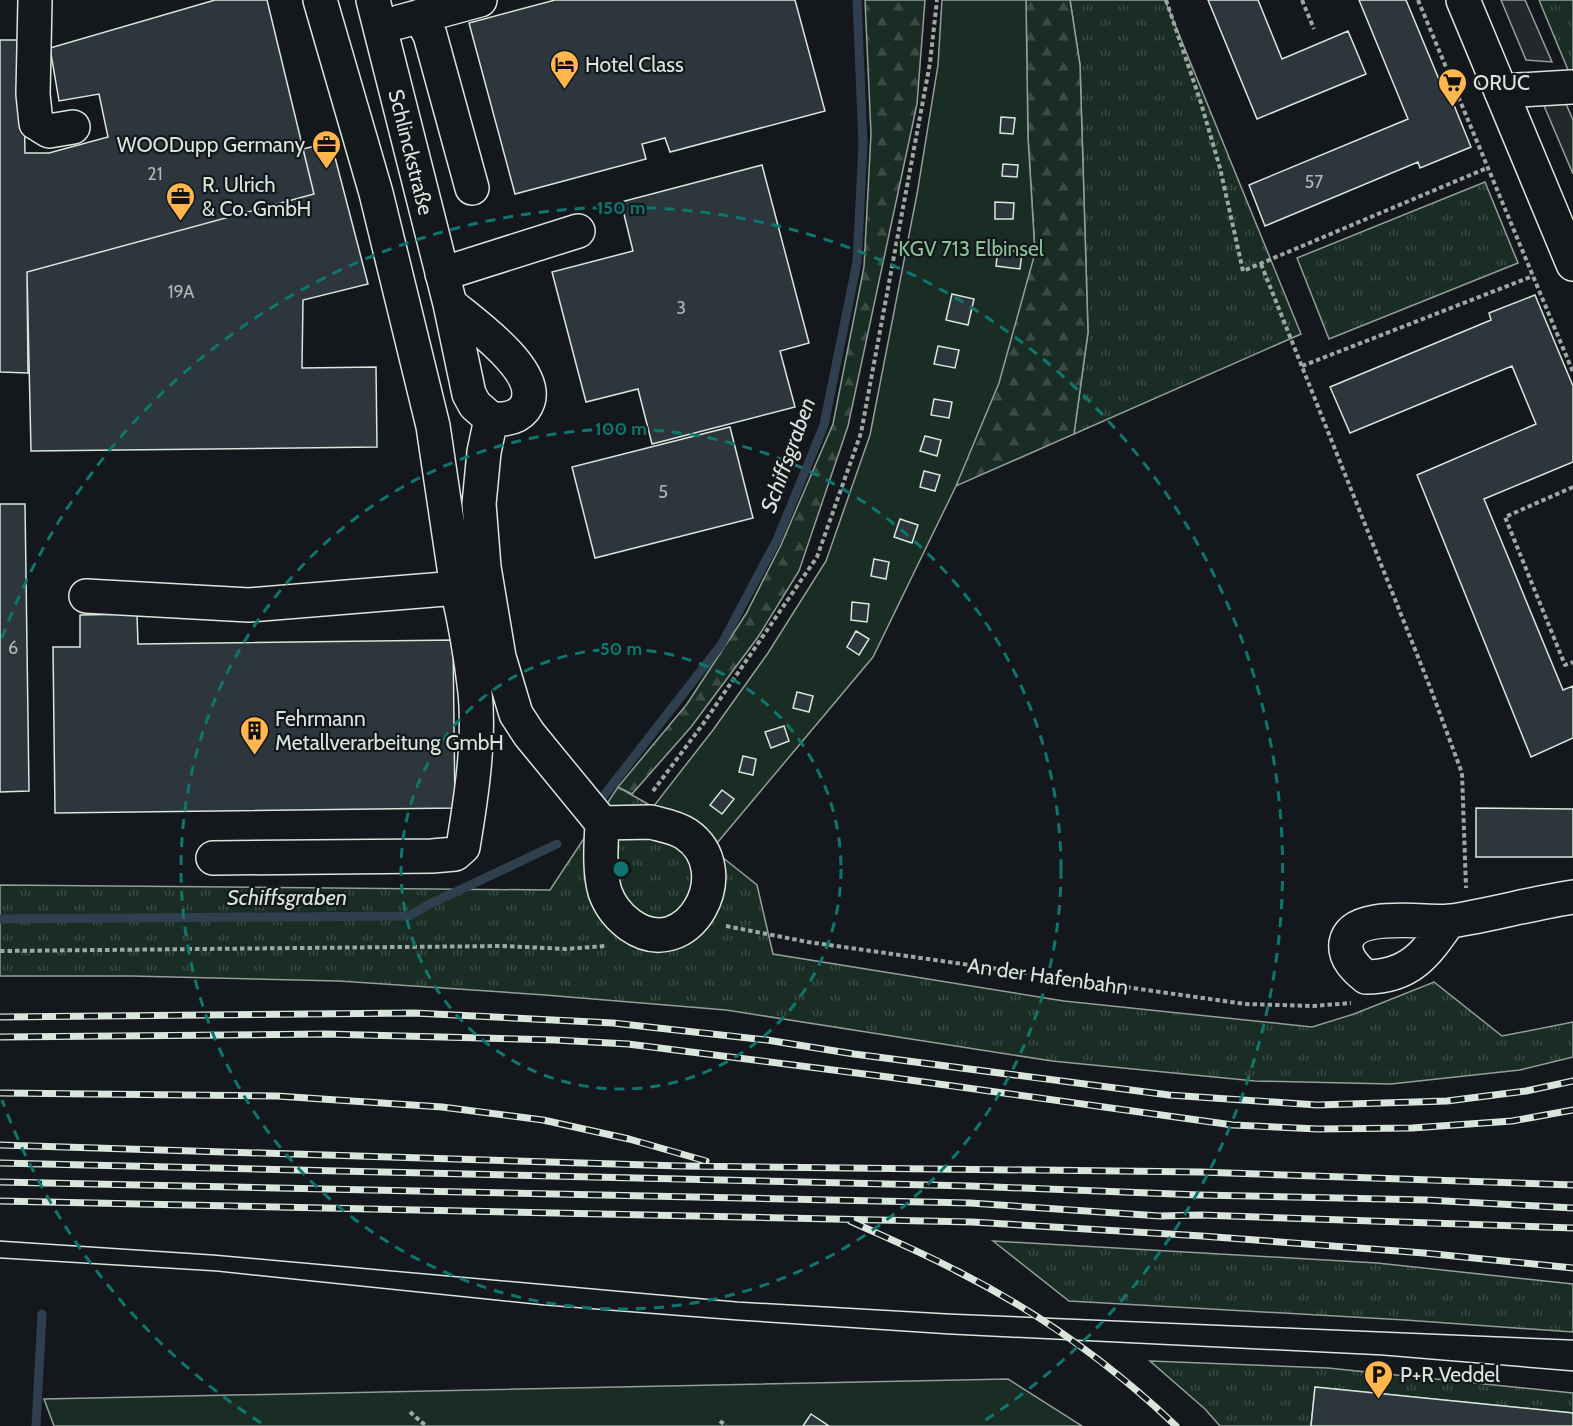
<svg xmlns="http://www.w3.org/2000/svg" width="1573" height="1426" font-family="Cabin,sans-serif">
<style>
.grass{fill:url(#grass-tufts);stroke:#939e99;stroke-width:1.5}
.forest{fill:url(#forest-firs);stroke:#939e99;stroke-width:1.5}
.garden{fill:#1a2d24;stroke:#939e99;stroke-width:1.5}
.parking{fill:#24282b;stroke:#939e99;stroke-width:1.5}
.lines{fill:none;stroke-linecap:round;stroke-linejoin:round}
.stream{stroke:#2f3f4d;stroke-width:9}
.building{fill:#2c363c;stroke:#d8e6dc;stroke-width:1.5}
.minor-casing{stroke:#d8e6dc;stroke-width:36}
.major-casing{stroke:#d8e6dc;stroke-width:36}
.path{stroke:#9da8a2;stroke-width:4;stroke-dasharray:4.5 3;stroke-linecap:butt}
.minor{stroke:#14181c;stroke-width:33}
.major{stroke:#14181c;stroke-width:33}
.tram{stroke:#d8e6dc;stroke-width:1.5}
.rail-casing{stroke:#d8e6dc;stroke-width:7}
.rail{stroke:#14181c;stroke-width:4.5;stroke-dasharray:14;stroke-linecap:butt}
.ring{fill:none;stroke:#0f766e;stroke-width:3;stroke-dasharray:10 8}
.labels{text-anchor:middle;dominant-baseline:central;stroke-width:4.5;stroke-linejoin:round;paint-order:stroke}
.number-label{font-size:18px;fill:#adbab4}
.poi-label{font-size:21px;fill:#d8e6dc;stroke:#14181c;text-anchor:start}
.street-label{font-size:21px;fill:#d8e6dc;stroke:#14181c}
.park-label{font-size:21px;fill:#8ac095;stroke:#14181c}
.water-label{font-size:22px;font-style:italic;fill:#d8e6dc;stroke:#14181c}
.centre{fill:#0f766e;stroke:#14181c;stroke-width:3}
.ring-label{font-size:18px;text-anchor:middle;font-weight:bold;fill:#0f766e;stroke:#14181c;stroke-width:4.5;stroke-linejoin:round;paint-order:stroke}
</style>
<defs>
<pattern id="grass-tufts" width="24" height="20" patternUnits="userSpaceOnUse" patternTransform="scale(1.5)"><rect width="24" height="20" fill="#1a2d24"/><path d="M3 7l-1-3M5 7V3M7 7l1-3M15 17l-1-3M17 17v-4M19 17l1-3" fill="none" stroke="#3b4b43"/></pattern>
<pattern id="forest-firs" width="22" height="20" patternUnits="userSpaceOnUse" patternTransform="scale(1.5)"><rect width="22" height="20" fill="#1a2d24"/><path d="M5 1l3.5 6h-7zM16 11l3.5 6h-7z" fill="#3b4b43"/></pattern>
</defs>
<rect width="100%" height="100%" fill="#14181c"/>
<path class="grass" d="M1070,0h95l136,334 -227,100 14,-102 -8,-267z
M1539,0h34v82z
M1485,182l33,81 -189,76 -32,-81z
M618,787l35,20 59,42 45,36 16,69 291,47 248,26 42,-13 80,-32 68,54 71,-14v35l-53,13 -129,14 -136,-3 -203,-20 -326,-51 -181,-15 -206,-14 -208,-5h-131v-91l550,5z
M993,1241l384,22 196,21v48l-168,-12 -336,-19z
M1150,1361l178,7 245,25v20l-258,-26 -4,39h-91l-15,-17z"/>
<path class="forest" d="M865,0h60l-8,104 -69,322 -49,145 -41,66 -67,90 -59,67 -14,-7 69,-83 59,-90 35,-69 52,-121 31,-157 7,-133z
M1026,0h44l10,65 8,267 -14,102 -118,52 79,-233 -7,-116z"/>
<path class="garden" d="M942,0h84l2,137 7,116 -36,130 -43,103 -83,171 -161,192 -59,-42 60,-77 55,-77 58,-92 44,-126 47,-241 21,-129z
M1008,1379l74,47h-1028l-10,-27z"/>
<path class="parking" d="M1501,0h24l27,62 -26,-2z
M1539,94l24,3 10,23v54z"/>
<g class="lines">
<path class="stream" d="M602,798l119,-153 56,-105 47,-115 33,-163 6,-117 -6,-145
M0,919l409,-3 21,-12 127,-60
M36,1426l6,-112"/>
</g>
<path class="building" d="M215,0h52l47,194 -287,78 1,101 -28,-1v-332h23l2,113h24l59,-16 -9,-43 -40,7 -9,-53z
M555,0h240l30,111 -155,41 -5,-14 -23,6 4,15 -131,35 -46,-171z
M1208,0h50l24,59 66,-28 18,43 -109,45z
M1359,0h47l37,89 4,-1 24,59 -51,21 -2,-6 -153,64 -16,-41 159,-66z
M1001,117l14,1 -2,16 -13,-1z
M331,142l37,142 -65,16 -1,68 74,-1 1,80 -346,4 -4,-179 287,-78 -11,-45z
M1003,164l15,1 -1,12 -15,-1z
M762,165l47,178 -29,8 15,56 -143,37 -14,-55 -52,13 -34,-130 81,-21 -12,-49z
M995,202l19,1 -1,16h-18z
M998,249l24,3 -2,17 -24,-3z
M952,294l22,5 -6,26 -22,-5z
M1535,295l38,91v76l-89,37 79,191 10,-4v52l-42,19 -114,-282 119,-51 -24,-58 -162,67 -20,-46 161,-67 -2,-7z
M938,346l21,4 -4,18 -21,-4z
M934,399l18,3 -3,16 -18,-3z
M730,427l23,91 -158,40 -23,-91z
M925,436l16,4 -4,16 -17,-5z
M924,471l16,4 -5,16 -15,-4z
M0,504h25l4,287 -29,1z
M900,519l18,6 -6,18 -18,-6z
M874,559l15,3 -3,17 -15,-3z
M852,602l17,2 -2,18 -16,-2z
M137,614l1,30 315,-4 2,168 -400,5 -2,-166h27v-32z
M856,631l13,8 -10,16 -12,-8z
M797,692l16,4 -4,16 -16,-4z
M784,726l5,15 -18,7 -6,-16z
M743,756l13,3 -3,16 -14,-3z
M722,790l12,9 -12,15 -12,-9z
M1476,808l97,1v48h-97z
M1315,1387l258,26v13h-262z
M811,1414l18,12h-26z"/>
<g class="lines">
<defs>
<path id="minor" d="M35,0l-2,94 3,29 13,8 24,-4
M373,0l77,304 19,90 6,11 16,14c12,1 25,0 33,-10 25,-34 -52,-86 -74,-105
M420,16l10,19 42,153
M399,22l81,-22
M1501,91l70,-4
M442,274l136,-43
M491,419l-7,33 -5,52 5,63 15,90 17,57 13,20 73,89
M86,596l163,9 208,-17 -24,-162 -57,-233 -56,-193
M651,822c11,3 25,5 35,12 54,36 2,132 -56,91 -11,-8 -20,-19 -25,-33 -6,-21 -4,-46 -3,-69z
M213,858l219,-2 23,-2 8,-7c8,-48 17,-106 12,-155 -4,-35 -10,-70 -18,-104
M1449,921c-23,33 -39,56 -83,56 -10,-8 -22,-19 -20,-34 6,-34 81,-19 105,-22 41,-6 81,-18 122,-24"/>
<path id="major" d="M1463,0l110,264"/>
</defs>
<use href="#minor" class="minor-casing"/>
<use href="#major" class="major-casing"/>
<path class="path" d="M1166,0l35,103 19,65 23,103 244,-103
M1302,0l12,29
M1418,0l155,372
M1261,264l169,423 32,86 4,115
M1302,366l231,-90
M1573,487l-68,30 60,148 8,-3
M653,791l50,-67 114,-167 44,-124 69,-370 7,-63
M726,926l82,16 437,62 68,2 38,-3
M0,951l503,-5 63,3 39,-3
M410,1412l16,14
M720,1421l6,5"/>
<use href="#minor" class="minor"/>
<use href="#major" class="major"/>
<path class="tram" d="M0,1241l214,14 524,47 212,12 623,26
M0,1258l216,13 328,34 192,15 212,14 433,21 192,16"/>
<defs>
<path id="rail" d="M0,1017l414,-4 199,10 154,17 87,14 315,41 148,10 130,-4 79,-10 47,-10
M0,1037l325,-3 230,6 73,4 260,33 345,48 85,4 94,-1 100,-7 61,-11
M0,1093l277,3 165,11 101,13 86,19 77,22
M0,1145l681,21 519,6 373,13
M0,1163l970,23 230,9 227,5 146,8
M0,1182l970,21 190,13 41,-1 372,13
M0,1201l972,21 230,14 222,17 149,15
M850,1221c35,16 71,31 105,49 80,40 156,94 221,156"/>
</defs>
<use href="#rail" class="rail-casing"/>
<use href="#rail" class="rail"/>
</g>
<g class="ring">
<circle cx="621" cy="869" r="220"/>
<circle cx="621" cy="869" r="440"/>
<path d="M261 1423A661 661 0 0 1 2 1100M2 638A661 661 0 1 1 981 1423"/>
</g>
<defs>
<symbol id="hotel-pin" viewBox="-11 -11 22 30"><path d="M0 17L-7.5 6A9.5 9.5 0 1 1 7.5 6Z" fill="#ffb74d" stroke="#14181c"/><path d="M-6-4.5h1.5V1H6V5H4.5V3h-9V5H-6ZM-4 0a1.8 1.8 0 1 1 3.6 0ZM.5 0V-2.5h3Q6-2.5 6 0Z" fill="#111"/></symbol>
<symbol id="supermarket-pin" viewBox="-11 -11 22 30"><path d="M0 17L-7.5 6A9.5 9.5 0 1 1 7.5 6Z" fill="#ffb74d" stroke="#14181c"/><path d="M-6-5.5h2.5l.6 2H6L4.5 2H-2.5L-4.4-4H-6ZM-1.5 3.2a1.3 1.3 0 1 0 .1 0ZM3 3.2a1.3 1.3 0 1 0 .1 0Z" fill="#111"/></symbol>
<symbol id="office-pin" viewBox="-11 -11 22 30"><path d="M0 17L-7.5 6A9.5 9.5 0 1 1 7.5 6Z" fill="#ffb74d" stroke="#14181c"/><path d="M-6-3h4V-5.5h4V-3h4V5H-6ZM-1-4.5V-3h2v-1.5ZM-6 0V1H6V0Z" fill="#111"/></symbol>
<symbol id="building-pin" viewBox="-11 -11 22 30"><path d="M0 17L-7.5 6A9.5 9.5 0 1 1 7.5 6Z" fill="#ffb74d" stroke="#14181c"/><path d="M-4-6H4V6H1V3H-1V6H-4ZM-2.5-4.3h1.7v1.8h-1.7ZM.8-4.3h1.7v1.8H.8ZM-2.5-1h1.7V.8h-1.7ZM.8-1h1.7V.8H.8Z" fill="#111"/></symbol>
<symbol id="parking-pin" viewBox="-11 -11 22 30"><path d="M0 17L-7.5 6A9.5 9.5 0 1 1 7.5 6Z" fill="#ffb74d" stroke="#14181c"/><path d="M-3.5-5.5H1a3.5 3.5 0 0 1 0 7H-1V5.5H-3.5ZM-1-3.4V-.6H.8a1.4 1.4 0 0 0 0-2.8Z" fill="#111"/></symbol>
</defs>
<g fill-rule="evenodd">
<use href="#hotel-pin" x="548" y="48" width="33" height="45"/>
<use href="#supermarket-pin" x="1436" y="66" width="33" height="45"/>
<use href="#office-pin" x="310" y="128" width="33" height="45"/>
<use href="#office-pin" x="164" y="180" width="33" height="45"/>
<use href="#building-pin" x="238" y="714" width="33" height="45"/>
<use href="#parking-pin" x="1362" y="1358" width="33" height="45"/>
</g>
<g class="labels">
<g class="number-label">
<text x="155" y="174">21</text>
<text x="1314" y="182">57</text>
<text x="181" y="292">19A</text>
<text x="681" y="308">3</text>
<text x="663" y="492">5</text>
<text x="13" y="648">6</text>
</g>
<g class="poi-label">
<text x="585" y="64">Hotel Class</text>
<text x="1473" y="82">ORUC</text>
<text x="305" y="144" text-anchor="end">WOODupp Germany</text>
<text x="202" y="184">R. Ulrich<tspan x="202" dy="24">&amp; Co. GmbH</tspan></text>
<text x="275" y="718">Fehrmann<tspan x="275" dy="24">Metallverarbeitung GmbH</tspan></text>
<text x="1400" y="1374">P+R Veddel</text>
</g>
<g class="street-label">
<text transform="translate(411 152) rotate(76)">Schlinckstraße</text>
<text transform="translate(1048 976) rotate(8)">An der Hafenbahn</text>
</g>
<g class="park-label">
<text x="971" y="248">KGV 713 Elbinsel</text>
</g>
<g class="water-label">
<text transform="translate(788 455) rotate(-70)">Schiffsgraben</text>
<text x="287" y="897">Schiffsgraben</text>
</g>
</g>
<circle cx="621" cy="869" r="9" class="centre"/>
<g class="ring-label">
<text x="621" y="214">150 m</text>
<text x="621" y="435">100 m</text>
<text x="621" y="655">50 m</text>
</g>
</svg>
